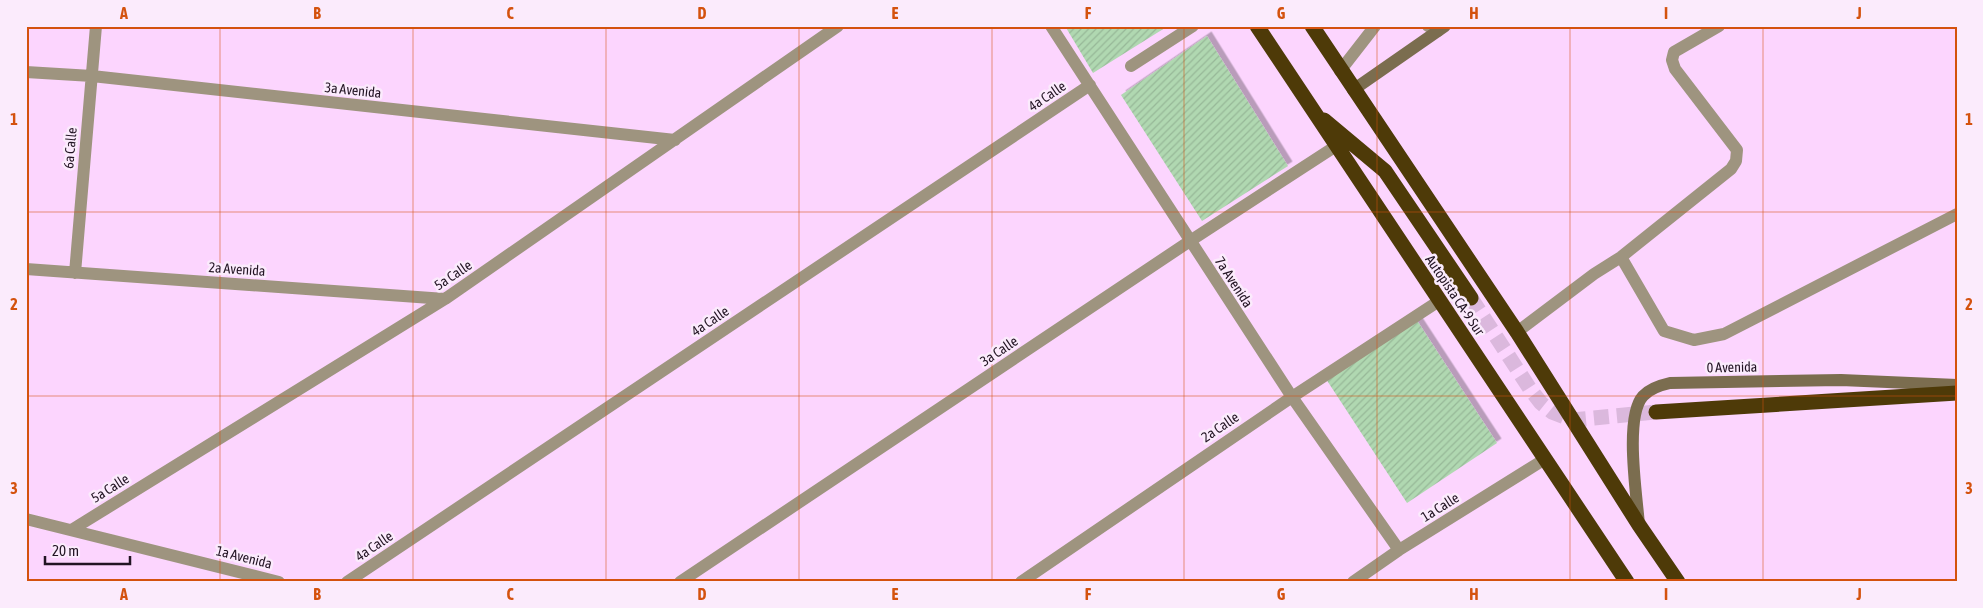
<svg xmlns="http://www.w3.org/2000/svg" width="1983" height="608" font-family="'Asap Condensed',sans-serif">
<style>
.building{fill:url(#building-hatch);filter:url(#shadow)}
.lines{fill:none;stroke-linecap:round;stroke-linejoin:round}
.highway-tunnel{stroke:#dbb8dd;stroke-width:15;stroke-dasharray:15 8;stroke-linecap:butt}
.lane{stroke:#9e947f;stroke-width:12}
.street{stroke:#9e947f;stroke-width:12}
.secondary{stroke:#7b6d4f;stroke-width:12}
.highway{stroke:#4e3a08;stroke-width:15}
.grid{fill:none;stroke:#d4520e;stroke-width:1;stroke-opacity:0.55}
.labels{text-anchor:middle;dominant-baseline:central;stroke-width:5;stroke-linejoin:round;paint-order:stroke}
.street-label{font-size:14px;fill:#221423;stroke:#fbebfc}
.neatline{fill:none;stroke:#d4520e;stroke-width:2}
.grid-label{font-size:16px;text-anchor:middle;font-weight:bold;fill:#d4520e}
</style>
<defs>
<pattern id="building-hatch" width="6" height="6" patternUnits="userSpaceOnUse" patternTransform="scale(1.25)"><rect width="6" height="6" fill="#b0d8b1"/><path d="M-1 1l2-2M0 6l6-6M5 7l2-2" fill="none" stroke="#97b898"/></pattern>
<filter id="shadow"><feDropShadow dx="4.5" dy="-4.5" stdDeviation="0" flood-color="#0004"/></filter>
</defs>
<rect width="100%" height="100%" fill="#fcd5fe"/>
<path class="building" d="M1065,26h103l-75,47z
M1207,36l81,130 -86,55 -81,-126z
M1416,319l81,124 -90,60 -81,-124z"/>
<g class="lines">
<path class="highway-tunnel" d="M1471,298l59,91 11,14 11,9 20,8 84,-8"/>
<path class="lane" d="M1428,26l10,5
M1131,66l62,-40
M1340,71l35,-45
M1621,257l43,74 30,9 30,-6 233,-120
M1517,332l77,-58 27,-17 110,-88 5,-8 1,-11 -62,-81 -3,-9 2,-8 45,-26"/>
<path class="street" d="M1051,26l241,371 107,153
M26,72l66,4 583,64
M26,269l419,30
M75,273l21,-247
M26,519l253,63
M73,529l372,-230 393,-273
M347,582l743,-497
M680,582l510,-341 146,-95
M1021,582l271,-185 147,-96
M1353,582l46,-32 146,-91"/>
<path class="secondary" d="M1353,90l92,-64
M1639,525c-2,-28 -15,-108 4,-129 7,-8 18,-11 27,-13l171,-3 116,5"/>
<path class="highway" d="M1257,26l370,556
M1312,26l205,306 122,193 39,57
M1324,120l61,51 86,127
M1656,412l301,-19"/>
</g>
<path class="grid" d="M220,26v556M413,26v556M606,26v556M799,26v556M992,26v556M1184,26v556M1377,26v556M1570,26v556M1763,26v556M26,212h1931M26,396h1931"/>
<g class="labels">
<g class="street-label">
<text transform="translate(353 90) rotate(6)">3a Avenida</text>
<text transform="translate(1047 96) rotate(-34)">4a Calle</text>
<text transform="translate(70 148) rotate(-85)">6a Calle</text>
<text transform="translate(237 269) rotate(4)">2a Avenida</text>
<text transform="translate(453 275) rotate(-34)">5a Calle</text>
<text transform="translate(1234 282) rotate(57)">7a Avenida</text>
<text transform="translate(1455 295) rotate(56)">Autopista CA-9 Sur</text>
<text transform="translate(710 321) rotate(-34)">4a Calle</text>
<text transform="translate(999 351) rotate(-34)">3a Calle</text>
<text transform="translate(1732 367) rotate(-1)">0 Avenida</text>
<text transform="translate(1220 427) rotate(-34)">2a Calle</text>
<text transform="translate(110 488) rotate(-32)">5a Calle</text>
<text transform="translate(1440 507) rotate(-32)">1a Calle</text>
<text transform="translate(374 546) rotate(-34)">4a Calle</text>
<text transform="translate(244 557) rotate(14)">1a Avenida</text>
</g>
</g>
<rect width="1983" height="608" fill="none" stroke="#fbebfc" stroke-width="55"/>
<path d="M45 556v8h85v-8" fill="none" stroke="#221423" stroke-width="2.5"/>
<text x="52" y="556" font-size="15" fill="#221423" stroke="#fbebfc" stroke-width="4" paint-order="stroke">20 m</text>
<rect x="28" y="28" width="1928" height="552" class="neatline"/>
<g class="grid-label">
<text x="124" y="19">A</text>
<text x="317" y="19">B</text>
<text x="510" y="19">C</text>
<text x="702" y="19">D</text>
<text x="895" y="19">E</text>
<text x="1088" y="19">F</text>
<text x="1281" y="19">G</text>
<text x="1474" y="19">H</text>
<text x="1666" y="19">I</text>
<text x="1859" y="19">J</text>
<text x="14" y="125">1</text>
<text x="1969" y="125">1</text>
<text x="14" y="310">2</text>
<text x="1969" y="310">2</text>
<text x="14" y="494">3</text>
<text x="1969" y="494">3</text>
<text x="124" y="600">A</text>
<text x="317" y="600">B</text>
<text x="510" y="600">C</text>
<text x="702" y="600">D</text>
<text x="895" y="600">E</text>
<text x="1088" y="600">F</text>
<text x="1281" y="600">G</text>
<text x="1474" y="600">H</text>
<text x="1666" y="600">I</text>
<text x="1859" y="600">J</text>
</g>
</svg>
